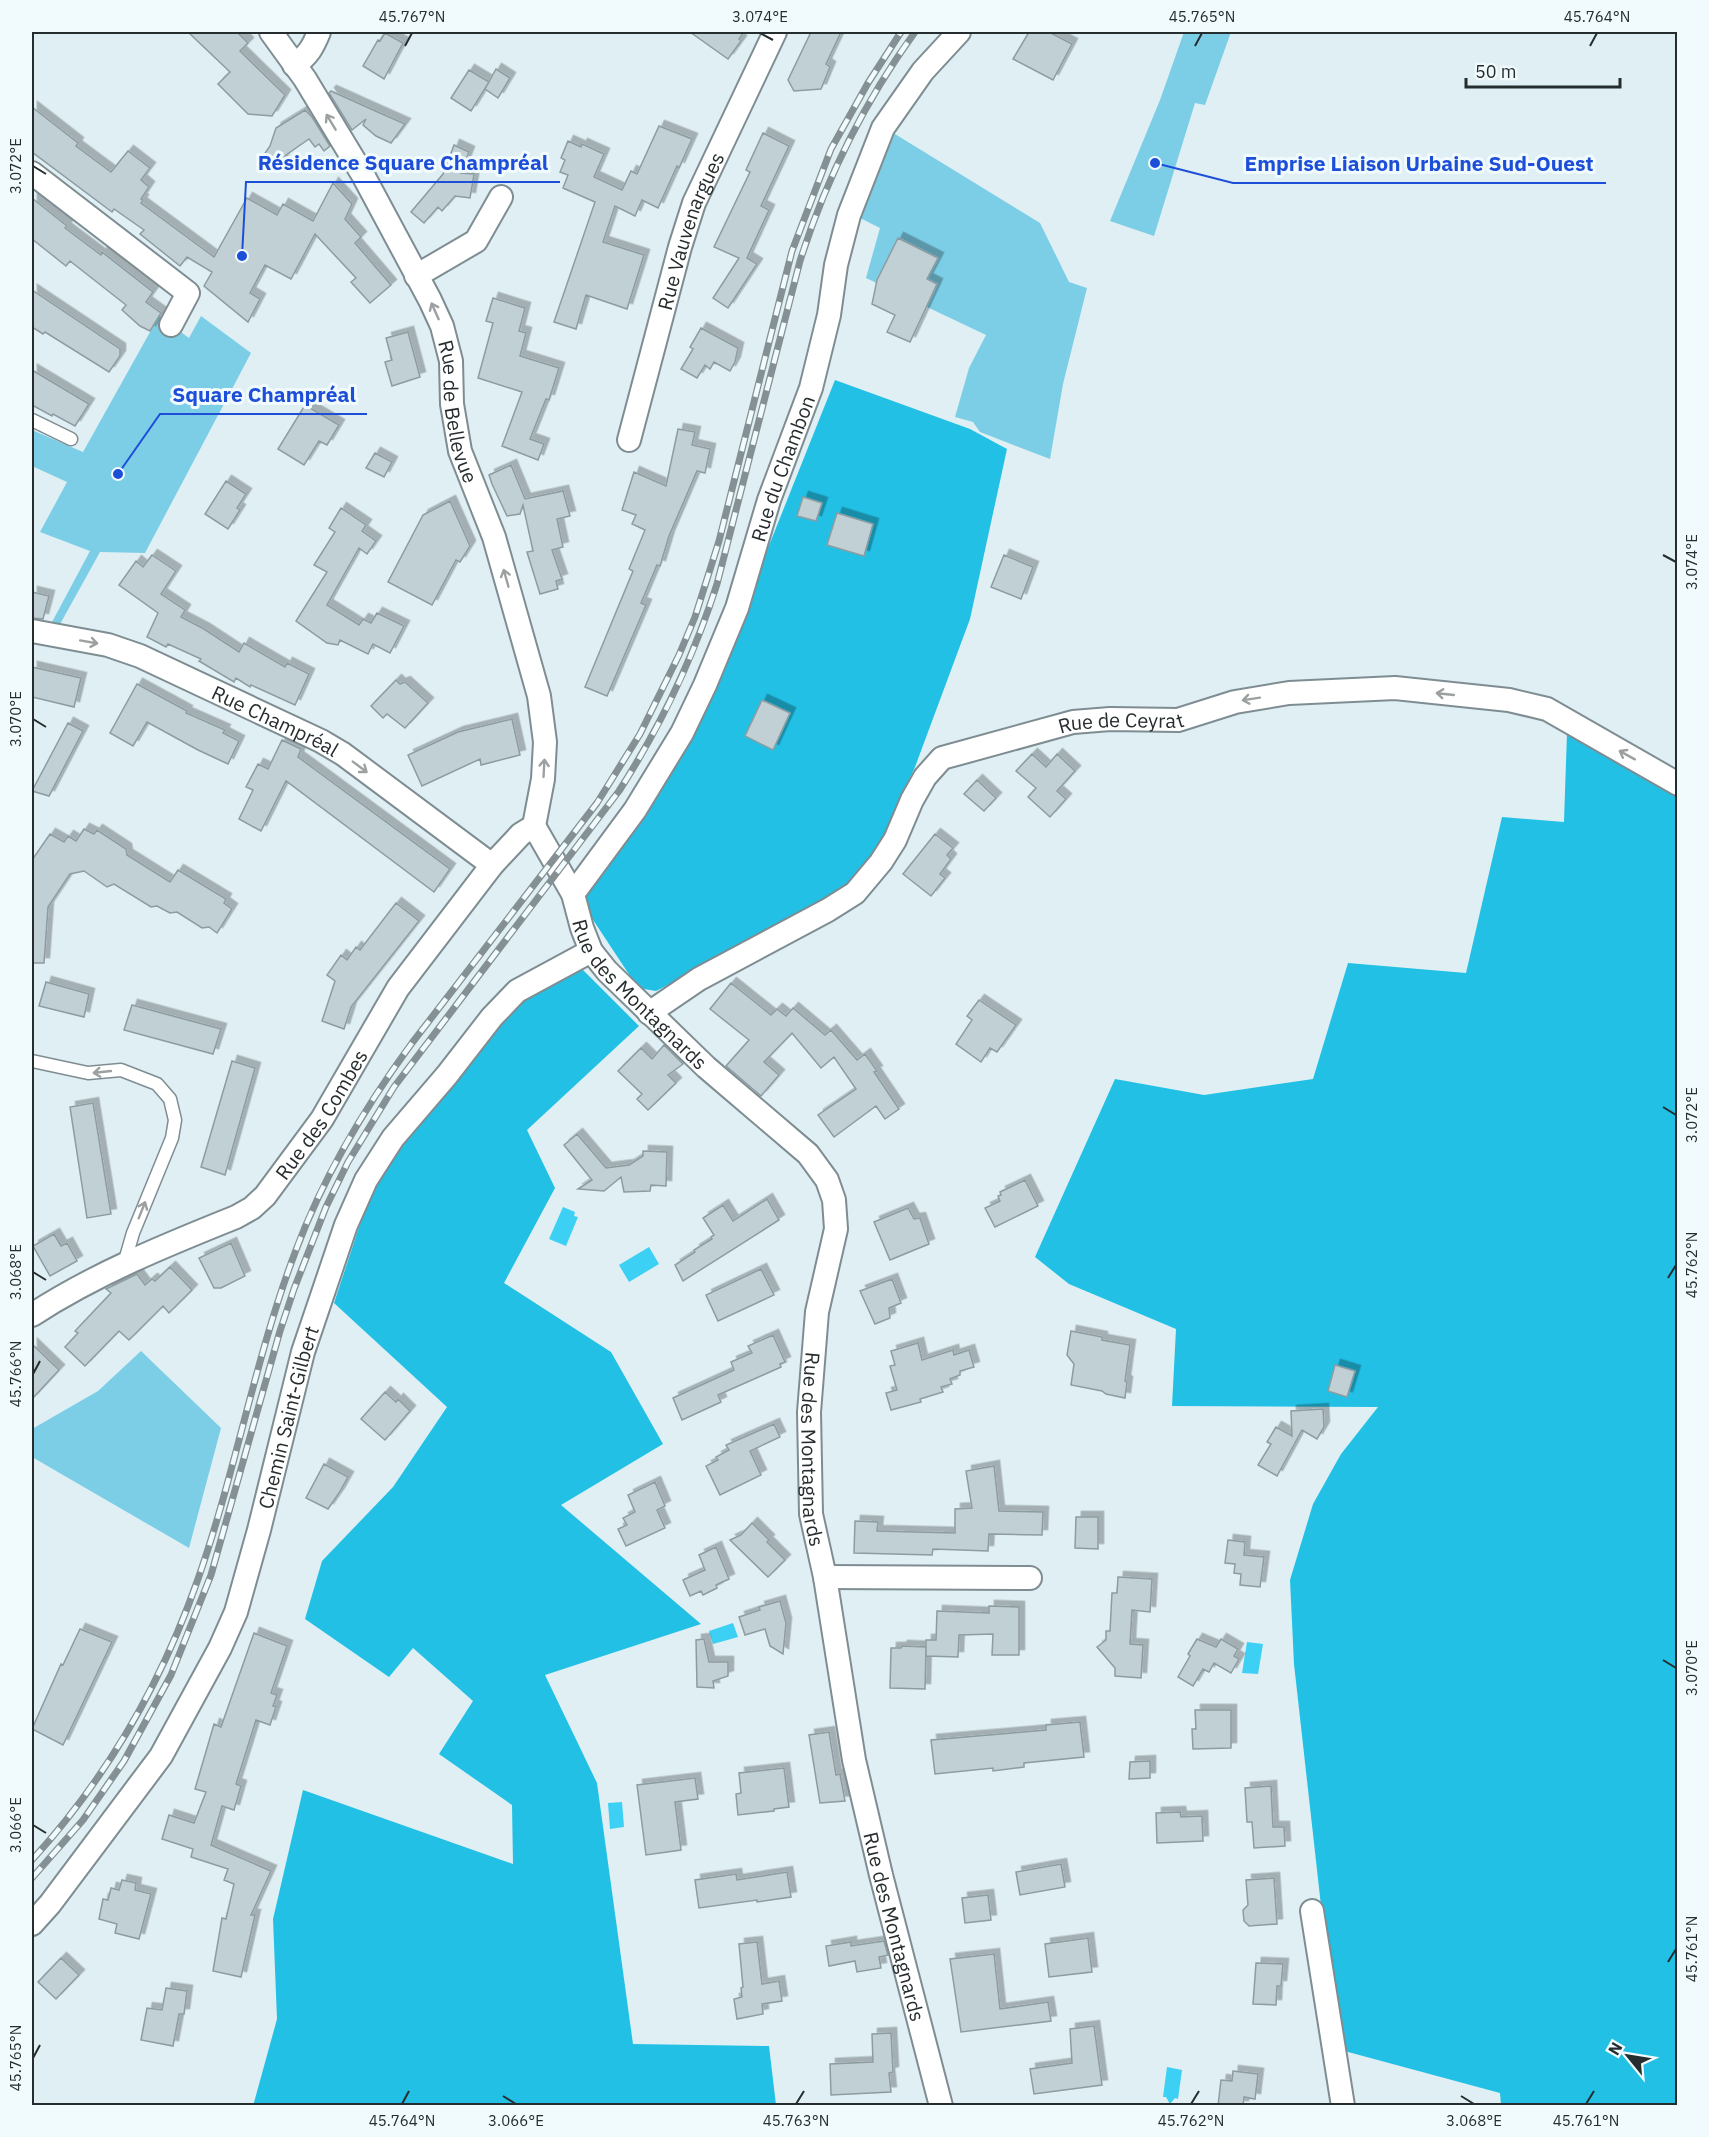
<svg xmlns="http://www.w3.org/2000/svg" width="1709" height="2137" font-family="'IBM Plex Sans',sans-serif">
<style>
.green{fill:#7ccee7}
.forest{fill:#22c0e5}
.water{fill:#3dd0f5}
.building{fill:#c0d0d5;stroke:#8d9ca1;stroke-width:1.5;filter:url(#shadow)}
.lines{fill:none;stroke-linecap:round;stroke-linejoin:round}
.service-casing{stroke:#7e8d92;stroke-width:15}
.minor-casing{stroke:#7e8d92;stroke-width:26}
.service{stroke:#fff;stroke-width:12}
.minor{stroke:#fff;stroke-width:22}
.rail-casing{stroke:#849093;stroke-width:7}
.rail{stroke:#f1fbfe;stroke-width:4.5;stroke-dasharray:14;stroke-linecap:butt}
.oneway{stroke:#9da0a1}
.ticks{fill:none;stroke:#262d2e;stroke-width:2}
.labels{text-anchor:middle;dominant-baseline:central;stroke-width:6;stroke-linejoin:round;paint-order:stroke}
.street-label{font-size:20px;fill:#262d2e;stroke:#f1fbfe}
.leader{fill:none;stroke:#1d4ed8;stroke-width:2}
.callout-dot{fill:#1d4ed8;stroke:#f1fbfe;stroke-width:2}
.callout-label{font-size:21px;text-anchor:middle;font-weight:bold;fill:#1d4ed8;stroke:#f1fbfe;stroke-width:6;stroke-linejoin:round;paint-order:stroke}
.neatline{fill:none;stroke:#262d2e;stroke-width:2}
.ticks-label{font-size:15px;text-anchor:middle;fill:#262d2e}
</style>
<defs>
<filter id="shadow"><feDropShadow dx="5.5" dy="-5.5" stdDeviation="0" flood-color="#0004"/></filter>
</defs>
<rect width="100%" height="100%" fill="#dfeff4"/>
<path class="green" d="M1184,32h47l-26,73 -10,-2 -41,133 -44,-15 50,-121z
M890,131l150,92 29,59 18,6 -24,96 -13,75 -70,-27 -7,-10 -18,-5 14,-49 17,-33 -120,-57 14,-50 -24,-12z
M159,316l30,22 12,-22 50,37 -106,200 -45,-1 -41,74 -8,-2 39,-73 -50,-19 27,-50 -35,-16v-36l51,22z
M141,1351l80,77 -32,120 -157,-91v-28l66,-38z"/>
<path class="forest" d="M835,380l135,49 37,20 -37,170 -55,148 -44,96 -26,28 -64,37 -125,63 -18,-3 -58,-88 113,-179 73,-168z
M1567,733l110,63v1309h-176l-1,-12 -163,-44 -43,-385 -4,-84 23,-76 28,-50 37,-47 -206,-1 4,-77 -107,-45 -34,-27 80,-178 89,16 109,-16 35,-116 118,10 36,-156 62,5z
M583,970l56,56 -112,104 28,58 -51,95 107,69 52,92 -102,61 140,119 -156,51 52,108 36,261 136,2 7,59 -523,1 24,-87 -4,-100 30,-129 210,74 -1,-59 -73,-51 34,-53 -60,-53 -24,29 -84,-58 17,-58 71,-74 54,-80 -113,-104 40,-121 112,-145 38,-40z"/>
<path class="water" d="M563,1207l12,5 -1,4 4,1 -12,29 -17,-7z
M649,1247l10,17 -30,18 -10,-17z
M733,1623l5,14 -25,7 -4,-13z
M1247,1642l16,2 -5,30 -16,-1z
M622,1802l2,25 -14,2 -2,-26z
M1167,2067l15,3 -4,29 -3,-1 -5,6 -4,-7h-3z"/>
<path class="building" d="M188,32h49l11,11 -8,8 45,44 -13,21 -24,-2 -30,-30 12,-12z
M690,32h54l-5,7 2,2 -13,18z
M811,32h30l-15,32 4,3 -9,22 -27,2 -6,-11z
M1029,32h20l23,12 -19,36 -40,-21z
M385,33l18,10 -19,36 -21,-13 15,-26 2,1z
M496,69l14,9 -12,20 -13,-9z
M469,70l20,12 -18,29 -20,-13z
M331,91l40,18 34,15 -14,19 -15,-7 -13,-11 3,-6 -14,11 -23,-37z
M32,107l46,36 -2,3 35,26 17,-21 22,17 -9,12 8,7 -8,12 2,1 -2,3 73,54 33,-59 30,17 6,-11 30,17 20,-38 19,21 -7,15 16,18 -6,6 36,42 -21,18 -19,-21 5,-4 -41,-44 -24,45 -26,-14 -15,28 10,6 -12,23 -44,-36 8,-14 -25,-15 -7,9 -40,-32 4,-4 -30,-21 -2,3 -80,-60z
M305,110l7,7 18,29 -6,5 -5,-7 -4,3 -6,-8 -23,16 -9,14 -16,-10 9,-13 6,-18z
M659,126l33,13 -13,29 -2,-2 -19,42 -16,-8 -7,16 -20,-10 -12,36 41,13 -17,54 -41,-14 -10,34 -22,-7 41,-120 -32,-14 5,-13 -8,-3 5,-12 -4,-2 7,-17 13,6 1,-3 22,10 -10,23 28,13 9,-19 6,3z
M763,133l26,13 -28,60 8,4 -22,48 10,6 -29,44 -15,-10 26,-40 -25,-11 36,-75 -4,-2z
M454,145l15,7 -8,21 13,1 -4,24 -15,-2 -13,15 -4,-4 -14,16 -13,-11 32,-38z
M32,198l35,28 -2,2 36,27 1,-3 51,40 -7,10 15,11 -11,18 -10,-5 -18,-16 4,-5 -56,-44 -4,5 -34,-27z
M898,238l40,20 -11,21 10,5 -27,58 -23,-10 8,-17 -23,-11 5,-24z
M32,290l88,59v7l-11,16 -64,-40 -2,2 -11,-7z
M493,298l32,10 -6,23 7,2 -6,23 39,12 -10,32 -3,-1 -16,40 14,5 -6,16 -36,-14 20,-54 -44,-14 15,-55 -7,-2z
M701,328l37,20 -3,14 -5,9 -16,-9 -4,7 -5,-4 -8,13 -16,-9 12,-20 -3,-2z
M408,332l12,45 -28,9 -7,-24 7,-2 -6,-22z
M32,370l57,34 -14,22 -22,-12 -1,2 -20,-11z
M305,405l34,20 -12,20 -8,-4 -15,24 -26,-16z
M678,429l17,3 -3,13 18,4 -5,24 -8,-2 -28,65 -9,30 -3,-1 -16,38 5,2 -39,91 -22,-9 48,-116 -4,-2 16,-39 -13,-6 4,-9 -14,-5 12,-38 32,14z
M375,453l17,9 -8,15 -18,-9z
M511,465l14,34 38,-8 7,25 -13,3 6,28 -11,3 10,29 -6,2 2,8 -18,5 -13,-42 6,-1 -10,-46 -3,9 -13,2 -15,-32 -3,-9z
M226,481l20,13 -9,14 3,2 -12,19 -23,-15z
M803,497l19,6 -6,18 -19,-5z
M450,501l20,45 -10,16 -4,-2 -24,45 -44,-23 35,-67z
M341,508l25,17 -4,6 14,10 -9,13 -8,-6 -32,57 32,20 4,-6 8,4 6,-10 27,13 -14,27 -17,-9 -5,10 -28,-14 -2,5 -11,-2 -31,-22 31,-49 -13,-7 21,-33 -6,-4z
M837,513l36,11 -9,32 -37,-11z
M152,555l24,16 -15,23 24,16 -4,7 23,12 35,23 5,-9 41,24 2,-4 22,11 -14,31 -44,-20 -1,2 -14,-9 -2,4 -35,-21 2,-2 -33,-15 -2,3 -19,-10 11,-24 -39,-28 17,-24 7,6z
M1004,555l29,12 -12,32 -30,-12z
M32,592l17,4 -6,23 -11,-1z
M32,667l49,11 -7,29 -42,-10z
M396,680l4,4 5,-2 23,21 -23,25 -18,-14 -4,4 -12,-12z
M137,684l50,27 -1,2 39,17 -2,3 16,8 -11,23 -30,-14 -51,-28 -14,24 -23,-13z
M762,700l28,13 -17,37 -28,-14z
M512,719l8,36 -39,10 -1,-6 -58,27 -14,-31 50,-23z
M68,723l15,8 -34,65 -17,-5z
M282,740l19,9 -3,8 152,112 -16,23 -148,-111 -25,50 -22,-12 14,-29 -7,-3 12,-23 10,5z
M1032,754l14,13 11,-13 18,17 -18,20 9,8 -16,18 -22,-20 8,-9 -20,-17z
M977,780l19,18 -12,13 -20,-17z
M84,829l10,5 3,-4 29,19 1,6 43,27 8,-12 48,29 -2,4 8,6 -15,24 -8,-6 -7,1 -25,-16 -7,1 -13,-7 -6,1 -37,-23 -7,3 -23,-16 -14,3 -22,33 -4,56h-12v-103l18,-26 14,8 4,-6 8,5z
M935,834l18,14 -6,7 4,4 -11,15 5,4 -14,18 -28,-22z
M396,903l23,18 -68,86 -7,22 -22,-8 13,-40 -8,-6 14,-20 6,5 9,-13 4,3z
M46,982l43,12 -5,23 -45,-11z
M731,983l40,32 6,-6 9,7 7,-8 32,27 6,-5 26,30 8,-6 12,17 -3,1 25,37 -14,10 -9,-13 -42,31 -16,-22 38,-26 -22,-32 -13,11 -29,-35 -28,29 15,13 -18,21 -35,-30 23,-26 -39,-31z
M979,1000l37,25 -19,27 -7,-4 -9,14 -25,-18 16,-24 -5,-4z
M132,1005l89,24 -8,25 -89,-24z
M664,1045l19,19 -15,11 8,8 -28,27 -11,-11 5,-5 -24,-23 23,-23 11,11z
M232,1061l23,7 -30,107 -24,-8z
M93,1103l18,111 -24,4 -17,-111z
M577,1134l29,34 23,-3 14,-9v-5l24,1 -1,34 -15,-1 -1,6 -26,1 -3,-15 -17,14 -26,-2 14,-9 -28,-35z
M1025,1180l13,26 -43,21 -10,-19 15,-7 -2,-5 3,-1 -1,-3z
M767,1199l12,21 -96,61 -8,-16 20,-13 -1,-2 18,-11 -1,-2 3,-2 -11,-17 20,-13 10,16z
M908,1208l6,11 6,-1 9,26 -39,16 -16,-38z
M54,1234l7,12 6,-3 10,18 -27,15 -17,-30z
M231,1243l14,33 -24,12h-7l-15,-30z
M170,1267l22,23 -23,23 -6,-7 -34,34 -10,-9 -34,35 -20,-19 13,-14 -3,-2 36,-38 -5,-4 31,-15 8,11 7,-6 3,2z
M761,1269l13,26 -56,26 -12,-26z
M892,1279l9,24 -12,5 1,10 -15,6 -15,-33z
M1071,1331l31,6v3l28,5 -5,36 2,1 -2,16 -19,-4 -4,-3 -31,-6 3,-21 -7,-9z
M773,1335l12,27 -5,2 1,3 -63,28 3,7 -39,18 -9,-22 61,-28 -3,-8 21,-9 -4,-7z
M918,1343l4,17 31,-10 1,5 15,-5 5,17 -14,4v4l-10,4 2,5 -11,3 2,5 -23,7 1,3 -30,8 -5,-17 11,-3 -7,-24 5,-1 -4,-14z
M32,1344l27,26 -27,29z
M1335,1365l20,6 -8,26 -19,-6z
M385,1392l11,10 2,-3 12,12 -25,29 -24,-21z
M1323,1409l1,18 -7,12 -15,-9 -25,46 -19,-11 13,-21 -4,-2 9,-15 16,9 -1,-25z
M774,1424l6,13 -30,14 11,24 -41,20 -14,-29 12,-6 -2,-3 13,-7 -3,-5z
M324,1464l24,13 -9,16 -11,16 -22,-11z
M994,1466l5,45 44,1 -1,23 -53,-1 -1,17 -55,-2 -1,6 -78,-2 1,-32 23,1 -1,9 78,2v-24l17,-1 -6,-37z
M655,1482l10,24 -8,4 8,18 -39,18 -8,-17 9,-4 -4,-7 12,-6 -7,-17z
M1076,1517h22v32l-23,-1z
M752,1523l17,17 -2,2 18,18 -17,17 -38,-37 11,-5z
M1228,1540l17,2 -1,13 20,2 -4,30 -20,-2 1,-11 -7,-1 1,-9 -10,-1z
M716,1547l13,32 -13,6 1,3 -14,7 -2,-4 -11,5 -7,-16 22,-10 -6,-15z
M1118,1577l34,2 -2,33 -18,-2 -2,34 13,1 -2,33 -26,-2v-8l-18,-21 9,-7v-9h4l2,-38h5z
M780,1601l6,22 -3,31 -13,-8 -5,-17 -20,6 -6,-18 21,-7 -1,-3z
M989,1606l30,1v48h-27l1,-21 -34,1 -1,22 -32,-1v-16h10l1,-29 52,2z
M80,1629l32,13 -49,103 -31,-16 29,-65 2,1z
M254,1633l33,13 -16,47 6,2 -4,11 3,1 -6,18 -14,-5 -20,64 5,2 -7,24 -12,-4 -11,39 60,26 -20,44h4l-14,62 -28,-6 9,-53 4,1 8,-35 -10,-4 4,-11 -37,-12 2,-8 -31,-10 7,-24 25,8 12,-31 -11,-3 19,-65 7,3z
M704,1639l5,23h19v14l-15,5 1,7 -17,-1 -1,-47z
M1197,1639l19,8 5,-8 17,10 -4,7 5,3 -8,14 -17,-10 -5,9 -6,-3 -10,17 -15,-9 12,-21 -2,-2z
M902,1646l24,1 -1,42 -35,-1 1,-40h10z
M1195,1710h36v38l-38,1 -1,-20h4z
M1080,1722l4,35 -60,6v4l-31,4v-3l-58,6 -4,-34 115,-10v-5z
M829,1732l7,43 4,-1 5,27 -25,2 -11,-68z
M1150,1761v17l-21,1 1,-17z
M784,1768l5,39 -15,2v2l-36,4 -2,-21 5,-1 -2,-20z
M695,1778l3,21 -23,3 6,48 -35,5 -9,-70z
M1271,1786l2,41h11l1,19 -31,2 -2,-26h-5l-2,-34z
M1180,1812l1,5 21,-1 1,25 -46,2 -1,-30z
M1061,1864l4,23 -45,8 -4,-23z
M787,1872l4,25 -34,5v-2l-58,8 -4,-28 41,-6 1,6z
M1274,1878l3,46 -28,2 -5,-5 -1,-11 5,-5 -2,-25z
M122,1880l14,3 -1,7 16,4 -12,45 -24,-6 2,-9 -18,-5 4,-20 5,1 3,-12 8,2z
M988,1895l3,25 -26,3 -3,-25z
M1088,1938l4,34 -43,5 -4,-33z
M884,1941l4,14 -9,2 2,11 -24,4 -2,-11 -26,5 -3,-20 25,-4v4z
M757,1942l5,42 17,-3 3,20 -20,3 1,10 -26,5 -3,-20 8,-2 -1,-9 2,-1 -4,-43z
M994,1954l6,55 48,-7 3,19 -90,11 -11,-73z
M61,1958l18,17 -23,24 -18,-17z
M1256,1963l27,1 -2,22h-4l-1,19 -23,-1z
M166,1988l21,3 -3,23h-5l-6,32 -32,-6 6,-32 15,2z
M1094,2026l8,59 -68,9 -4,-25 42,-6 -2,-34z
M891,2033l2,39 -4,1 2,19 -60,3 -1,-31 43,-2 -1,-28z
M1233,2071l25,3 -3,25 -11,-2 -1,9h-25l3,-26 11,1z"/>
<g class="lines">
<defs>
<path id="service" d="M32,420l39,19
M32,1061l56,12 33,-3 36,14 13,15 5,21 -3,18 -39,95 -9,31"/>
<g id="minor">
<path id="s1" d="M271,32l34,47 58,96 67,125 12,26 9,35 1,43 8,47 34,86 45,159 6,46 -2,37 -9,47"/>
<path d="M294,65c14,-9 19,-18 25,-33"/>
<path d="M32,173l156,120 -17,32"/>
<path d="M416,276l60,-35 25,-44"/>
<path id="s2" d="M629,440l51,-193 14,-44 81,-171"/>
<path id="s3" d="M32,631l76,14 32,11 181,85 22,13 149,111"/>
<path id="s4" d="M534,826l39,68 9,34 9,23 16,20 99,96 102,87 19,26 7,20 2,29 -19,83 -8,100 2,102 14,63 29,183 27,115 60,231"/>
<path id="s5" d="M573,894l62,-84 47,-77 23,-48 32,-77 32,-108 42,-112 18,-73 7,-50 13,-50 34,-87 40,-57 36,-39"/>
<path id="s6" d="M649,1013l50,-34 129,-69 27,-17 26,-31 14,-22 17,-40 13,-23 17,-19 131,-36 37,-3 68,1 57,-18 54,-9 106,-5 114,12 38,9 131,75"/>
<path id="s7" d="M32,1315c63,-41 134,-70 204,-98l16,-9 13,-12 57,-77 76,-131 94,-123 29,-31 13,-8"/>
<path d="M825,1577l205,1"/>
<path d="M1312,1911l31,195"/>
<path id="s8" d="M32,1924l18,-20 111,-148 59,-108 16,-36 23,-82 44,-178 43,-127 20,-45 27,-42 54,-63 45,-58 25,-26 74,-40"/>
</g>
</defs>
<use href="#service" class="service-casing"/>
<use href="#minor" class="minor-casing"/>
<use href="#service" class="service"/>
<use href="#minor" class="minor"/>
<defs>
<path id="rail" d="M32,1860c74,-81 130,-178 166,-281 38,-108 57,-222 98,-329 28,-75 69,-143 116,-207l185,-240 43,-69 39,-79 16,-38 24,-76 73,-290 39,-102 37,-66 33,-51
M32,1878l51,-58 41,-59 47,-86 40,-100 69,-244 14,-42 32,-82 22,-45 46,-75 225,-296c43,-67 74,-132 98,-207l83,-323c26,-82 65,-160 115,-229"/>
</defs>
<use href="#rail" class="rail-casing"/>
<use href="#rail" class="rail"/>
</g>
<defs><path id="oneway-shaft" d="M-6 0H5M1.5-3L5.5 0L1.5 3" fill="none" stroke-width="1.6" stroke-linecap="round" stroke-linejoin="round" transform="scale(1.5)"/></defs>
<g class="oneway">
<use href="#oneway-shaft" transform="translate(331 122) rotate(-121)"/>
<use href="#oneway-shaft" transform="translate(435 311) rotate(-114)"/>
<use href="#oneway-shaft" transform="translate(506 578) rotate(-106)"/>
<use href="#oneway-shaft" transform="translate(89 642) rotate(10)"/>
<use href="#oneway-shaft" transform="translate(1445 694) rotate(-174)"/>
<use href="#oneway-shaft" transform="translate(1251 699) rotate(171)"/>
<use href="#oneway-shaft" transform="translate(1627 755) rotate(-151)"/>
<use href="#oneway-shaft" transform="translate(360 767) rotate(37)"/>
<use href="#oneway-shaft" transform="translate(544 768) rotate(-87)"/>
<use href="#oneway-shaft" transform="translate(102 1072) rotate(174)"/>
<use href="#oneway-shaft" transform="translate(142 1210) rotate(-68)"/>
</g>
<path class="ticks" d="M760,33l13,7M405,46l7,-13M1195,46l7,-13M1590,46l7,-13M33,166l13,8M1663,555l13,7M33,719l13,8M1663,1107l13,8M33,1272l13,8M1668,1278l8,-13M33,1374l7,-13M1663,1660l13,8M33,1825l13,8M1668,1962l8,-13M33,2058l7,-13M503,2096l13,8M1461,2096l13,8M402,2104l7,-13M796,2104l8,-13M1191,2104l8,-13M1586,2104l8,-13"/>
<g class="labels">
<g class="street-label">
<text stroke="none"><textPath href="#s2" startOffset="218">Rue Vauvenargues</textPath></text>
<text stroke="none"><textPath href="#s1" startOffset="428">Rue de Bellevue</textPath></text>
<text stroke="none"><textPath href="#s5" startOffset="478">Rue du Chambon</textPath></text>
<text stroke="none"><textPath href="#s3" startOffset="261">Rue Champréal</textPath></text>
<text stroke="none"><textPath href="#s6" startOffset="584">Rue de Ceyrat</textPath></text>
<text stroke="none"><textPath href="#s4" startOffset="202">Rue des Montagnards</textPath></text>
<text stroke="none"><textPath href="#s7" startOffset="362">Rue des Combes</textPath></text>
<text stroke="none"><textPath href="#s8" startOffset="576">Chemin Saint-Gilbert</textPath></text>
<text stroke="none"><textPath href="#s4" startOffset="741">Rue des Montagnards</textPath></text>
<text stroke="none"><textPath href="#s4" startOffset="1227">Rue des Montagnards</textPath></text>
</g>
</g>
<path class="leader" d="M242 256L246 182H560M1155 163L1233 183H1606M118 474L160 414H367"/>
<g class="callout-dot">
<circle cx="242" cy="256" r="6"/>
<circle cx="1155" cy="163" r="6"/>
<circle cx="118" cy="474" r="6"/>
</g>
<g class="callout-label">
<text x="403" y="170">Résidence Square Champréal</text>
<text x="1419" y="171">Emprise Liaison Urbaine Sud-Ouest</text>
<text x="264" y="402">Square Champréal</text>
</g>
<rect width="1709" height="2137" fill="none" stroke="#f1fbfe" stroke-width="66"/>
<g transform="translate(1628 2056) rotate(300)" stroke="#f1fbfe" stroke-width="4.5" paint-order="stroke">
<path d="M0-4.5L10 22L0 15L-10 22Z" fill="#262d2e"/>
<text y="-9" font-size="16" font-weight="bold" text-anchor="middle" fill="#262d2e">N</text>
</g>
<path d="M1466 78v9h154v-9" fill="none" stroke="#262d2e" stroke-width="3"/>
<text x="1475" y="78" font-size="18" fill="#262d2e" stroke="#f1fbfe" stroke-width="4.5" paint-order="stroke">50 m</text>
<rect x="33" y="33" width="1643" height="2071" class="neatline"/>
<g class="ticks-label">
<text x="412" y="22">45.767°N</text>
<text x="760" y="22">3.074°E</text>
<text x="1202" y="22">45.765°N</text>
<text x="1597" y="22">45.764°N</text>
<text transform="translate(16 166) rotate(-90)" y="5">3.072°E</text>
<text transform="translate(1692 562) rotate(-90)" y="5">3.074°E</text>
<text transform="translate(16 719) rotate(-90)" y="5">3.070°E</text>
<text transform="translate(1692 1115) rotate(-90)" y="5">3.072°E</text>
<text transform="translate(1692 1265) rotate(-90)" y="5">45.762°N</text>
<text transform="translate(16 1272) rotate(-90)" y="5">3.068°E</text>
<text transform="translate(16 1374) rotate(-90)" y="5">45.766°N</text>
<text transform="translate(1692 1668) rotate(-90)" y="5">3.070°E</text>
<text transform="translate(16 1825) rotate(-90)" y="5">3.066°E</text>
<text transform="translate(1692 1949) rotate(-90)" y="5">45.761°N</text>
<text transform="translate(16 2058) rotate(-90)" y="5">45.765°N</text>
<text x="402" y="2126">45.764°N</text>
<text x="516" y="2126">3.066°E</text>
<text x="796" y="2126">45.763°N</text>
<text x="1191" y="2126">45.762°N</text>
<text x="1474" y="2126">3.068°E</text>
<text x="1586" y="2126">45.761°N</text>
</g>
</svg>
